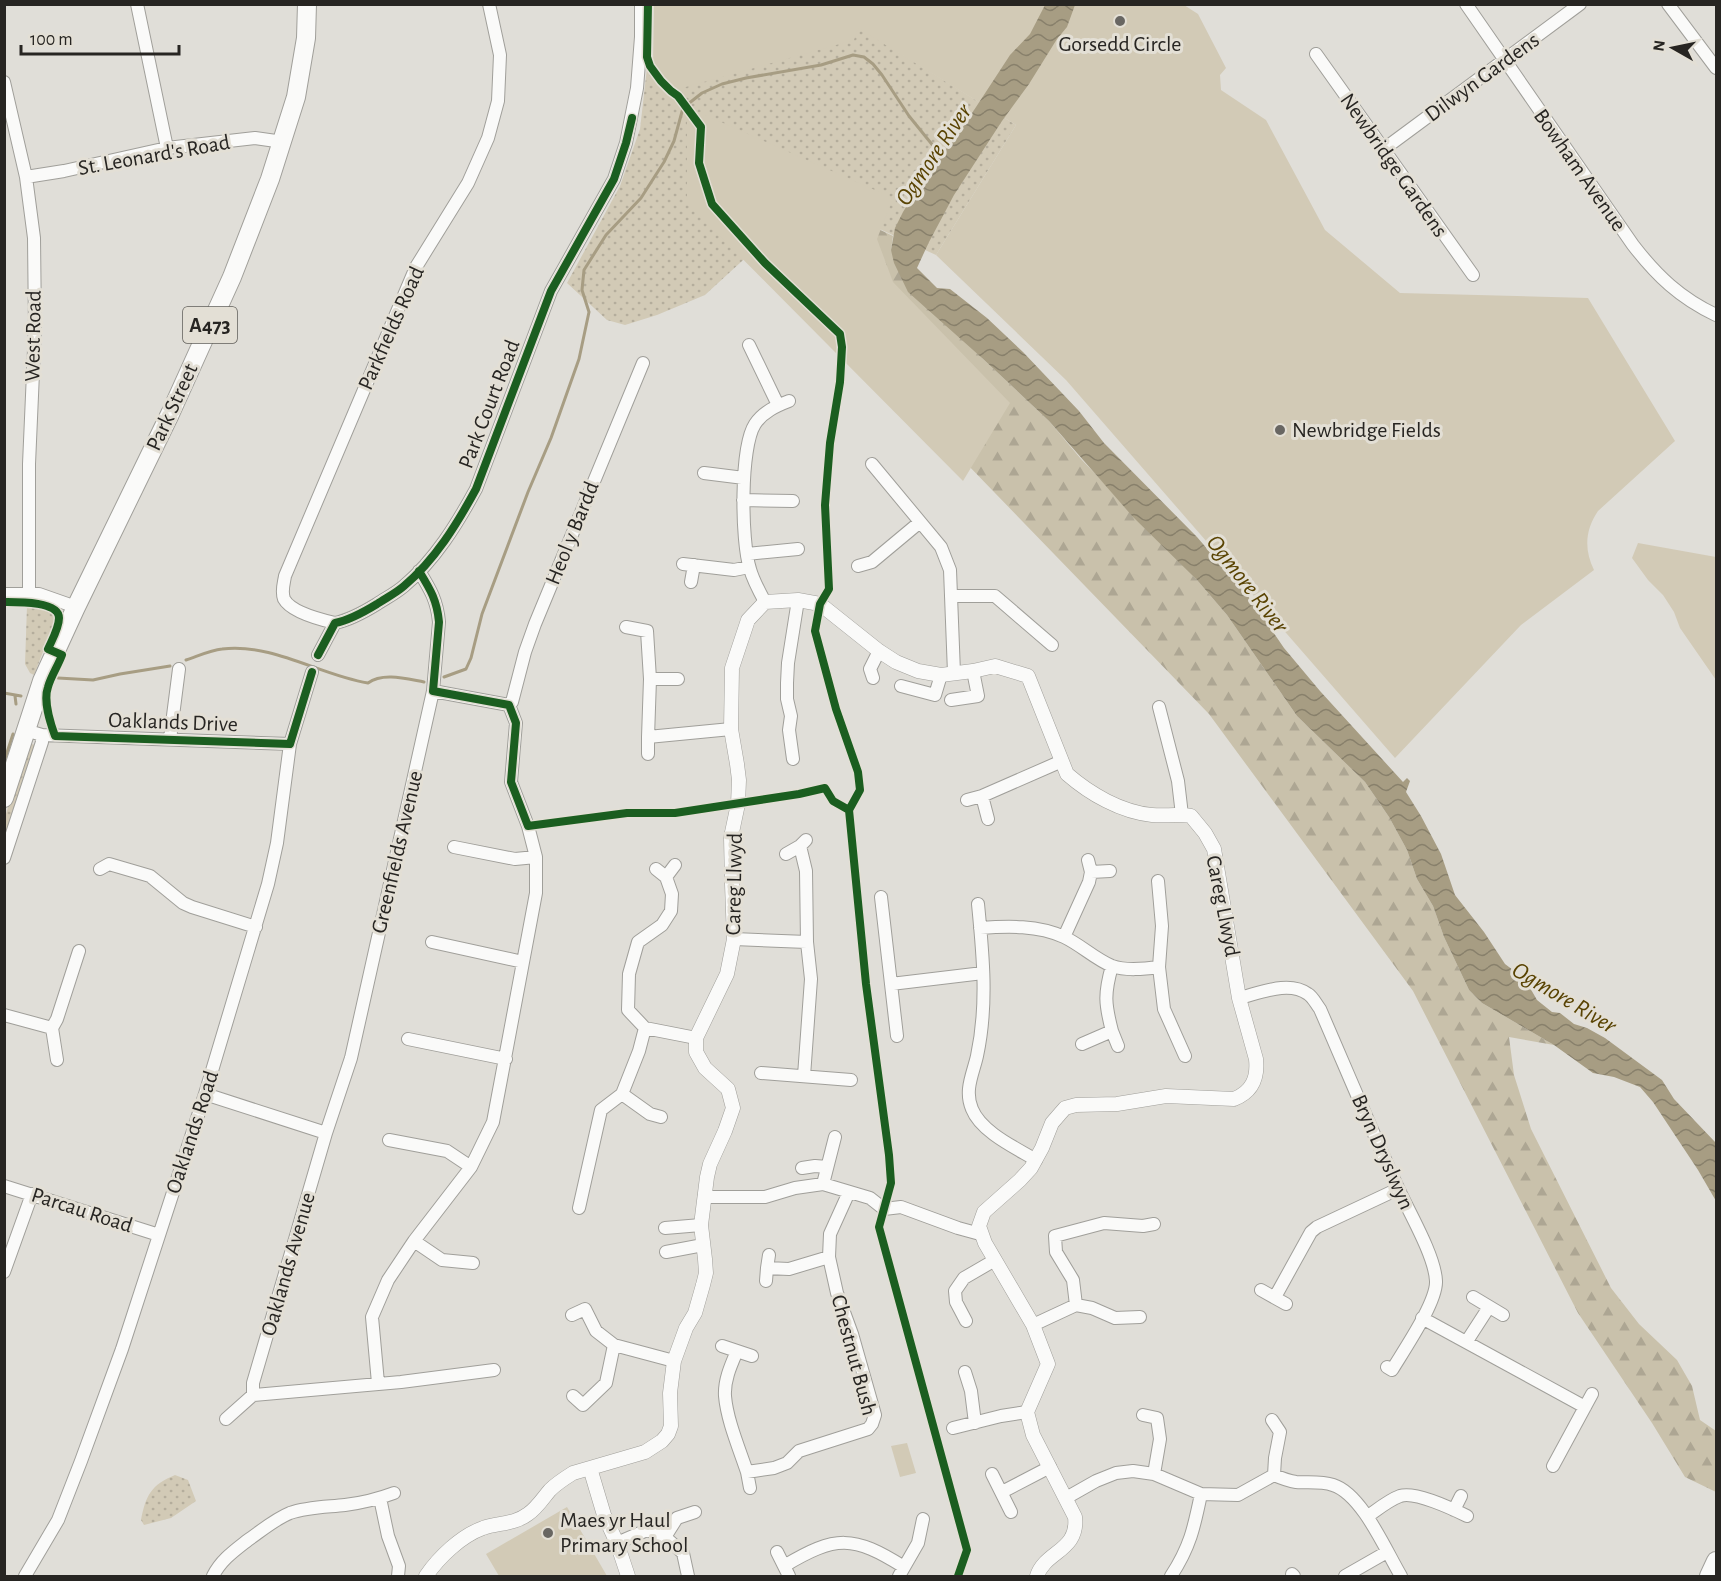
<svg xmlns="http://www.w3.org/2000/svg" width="1721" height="1581" font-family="'Alegreya Sans',sans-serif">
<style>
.grass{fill:url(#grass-dots)}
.forest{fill:url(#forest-firs)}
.park{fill:#d2cab6}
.water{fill:url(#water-waves)}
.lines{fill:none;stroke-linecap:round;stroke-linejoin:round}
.stream{stroke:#a79d83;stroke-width:3}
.minor-casing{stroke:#a09f9a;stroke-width:14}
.tertiary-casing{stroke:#a09f9a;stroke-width:15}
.primary-casing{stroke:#a09f9a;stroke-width:20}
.minor{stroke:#fafaf9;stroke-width:12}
.tertiary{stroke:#fafaf9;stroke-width:14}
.primary{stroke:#fafaf9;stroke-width:18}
.cycleway-casing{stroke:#e3dfd5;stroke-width:11}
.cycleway{stroke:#1b5e20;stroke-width:8}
.poi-dot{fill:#686662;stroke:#e3dfd5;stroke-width:2}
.labels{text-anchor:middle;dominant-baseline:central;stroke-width:6;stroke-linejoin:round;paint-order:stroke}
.shield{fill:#e3dfd5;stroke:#5f5d58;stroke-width:1.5}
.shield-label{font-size:21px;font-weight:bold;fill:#272522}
.poi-label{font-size:22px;fill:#272522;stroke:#e3dfd5;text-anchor:start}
.street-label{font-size:22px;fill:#272522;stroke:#e3dfd5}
.water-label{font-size:24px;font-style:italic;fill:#594302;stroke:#e3dfd5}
</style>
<defs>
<pattern id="grass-dots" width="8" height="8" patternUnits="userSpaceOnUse" patternTransform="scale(1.5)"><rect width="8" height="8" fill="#d2cab6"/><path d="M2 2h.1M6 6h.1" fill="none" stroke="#b4ad9c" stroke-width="1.8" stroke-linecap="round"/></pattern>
<pattern id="forest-firs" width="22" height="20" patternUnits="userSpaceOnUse" patternTransform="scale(1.5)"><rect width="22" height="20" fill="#c9c1ab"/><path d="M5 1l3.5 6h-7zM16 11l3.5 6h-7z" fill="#ada693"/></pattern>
<pattern id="water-waves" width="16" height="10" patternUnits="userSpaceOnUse" patternTransform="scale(1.5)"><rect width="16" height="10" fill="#a79d83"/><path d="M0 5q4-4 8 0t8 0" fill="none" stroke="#88806b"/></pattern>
</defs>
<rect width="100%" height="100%" fill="#e0ded8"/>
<path class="grass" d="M858,27l158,98 -80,130 -63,-29 -108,14 -60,55 -48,20 -32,10 -18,-5 -40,-37 53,-97 20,-57 7,-61 6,-6 12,19z
M27,606l17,1 11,6 1,5 -22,57 -4,-2 -5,-9z
M31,744l5,1 -31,98v-26l20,-65z
M175,1475l13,5 8,21 -25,17 -27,7 -3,-5c5,-25 10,-35 34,-45z"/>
<path class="forest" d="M872,226l21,10 -2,14 91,108 67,63 32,38 116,121 30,35 70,101 68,66 24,35 18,33 10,29 16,27 11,31 25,53 13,13 72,42 -45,-8 5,38 17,54 80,159 28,36 38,36 15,26 8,34 16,11v61l-31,-15 -33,-54 -74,-110 -165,-322 -204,-277 -397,-410z"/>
<path class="park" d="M654,5h530l14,9 28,54 -6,7 1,15 45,30 59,110 75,63 188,5 87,143 -77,70c-13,19 -14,39 -4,59l-73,55 -126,133 -329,-378 -130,-125 80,-130 -158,-97 -4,12 -179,50 -10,-9 -12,-19z
M687,107l206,91 -16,41 16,43 117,121 -47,78 -276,-278z
M1638,543l78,14v123l-36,-52 -6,-16 -11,-17 -15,-15 -16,-22z
M907,1443l9,30 -16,4 -9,-31z
M567,1507l40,69h-108l-13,-22z"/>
<path class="water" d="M1045,5h30l-8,22 -10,12 -28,45 -27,37 -48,74 -25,47 -12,26 20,20 13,1 37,29 36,34 56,59 25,32 93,94 55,64 32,47 36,43 83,91 4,-4 3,3 -4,11 15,24 20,38 14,41 29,37 21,32 20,15 12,21 15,12 8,1 14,11 13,4 18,10 57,42 12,19 42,44v58l-18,-31 -45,-68 -13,-15 -26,-10 -21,-4 -39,-28 -72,-42 -13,-13 -25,-53 -11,-31 -16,-27 -10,-29 -18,-33 -24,-35 -68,-66 -70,-101 -30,-35 -64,-63 -84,-96 -67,-63 -74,-66 -14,-29 -3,-13 4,-22 8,-16 24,-39 34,-43 49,-75 20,-21z"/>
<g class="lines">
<path class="stream" d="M186,660c12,-4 25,-10 36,-11 52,-6 97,26 146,34 15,-11 39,-4 56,-1
M444,677l22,-8 5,-11 11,-44 46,-122 23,-54 28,-79 10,-47 -7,-22 2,-20 22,-35 35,-37 23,-36 10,-21 9,-33 19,-15 20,-9 24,-6 75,-13 32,-10 11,2 9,7 9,11 27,41 34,42
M58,678l35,2 27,-6 50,-8
M4,693l17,3
M15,696l1,8
M4,762l9,-28"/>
<defs>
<path id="minor" d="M137,4l30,144
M1466,4l167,241c24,31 47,53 83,70
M1668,4l48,64
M1316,54l157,221
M4,82l22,95 8,61 1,89 -6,137v129
M1384,149l196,-145
M26,177l38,-6 103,-23 88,-10 28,4
M749,345l29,60
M872,464l69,83 9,23 4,103
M704,473l40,5
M743,500l50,1
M747,554l51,-5
M683,564l51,6 15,-3
M858,566l14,-4 48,-40
M419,571c11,18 18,29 20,51l-6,69 -82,367 -25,75 -73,250v12l148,-13 93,-12
M691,582l3,-17
M4,594h35l37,13
M952,596h43l57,49
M765,602c-6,-11 -12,-22 -15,-33 -9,-28 -10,-122 5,-145 8,-12 21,-18 34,-23
M335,623c-13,-3 -44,-11 -51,-24 -3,-8 0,-16 1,-23l131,-309 52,-84 20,-45 10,-37 2,-46 -11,-51
M626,627l21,4 3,48
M318,655l17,-32c15,-3 29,-11 42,-19 9,-6 19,-11 27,-18 31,-26 53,-62 72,-97l75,-198 63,-112 12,-36 11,-55 4,-51v-33
M873,678l-3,-9 9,-18
M678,679h-28l-2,58 83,-8
M901,686l34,9 6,-20
M951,700l27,-4 -5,-25
M509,705l3,-3 13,-50 10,-28 108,-261
M1159,707l19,74 4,34
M25,730l17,5 248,9
M170,739l9,-70
M648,754v-17
M793,759l-4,-29 2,-14 -4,-17v-16l1,-20 10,-63
M982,796l6,23
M967,800l15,-4 80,-35
M800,846l6,25 1,71 4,37 -7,97
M454,847l61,12 21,-2
M786,854l14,-8 6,-6
M4,858l38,-116v-7
M100,869l9,-5 41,12 33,27 9,4 64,20
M656,869l10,8 6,17 -1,17 -9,14 -24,17 -9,32 -1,36 17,18 51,10
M1091,872l19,-1
M666,877l9,-12
M1158,881l4,45 -3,41 5,42 21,47
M881,897l16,139
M978,904c5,51 10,101 -1,152 -4,18 -13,34 -5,53 9,23 44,39 64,51
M980,928c28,-2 58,-3 84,9 17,8 31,22 48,29 14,5 32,3 47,1
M1064,937l25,-55 2,-10 -3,-12
M734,939l73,3
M432,942l91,20
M891,984l92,-11
M1239,998c21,-5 50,-18 69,-4 5,3 8,10 12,15 26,60 51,120 78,179 11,24 37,68 38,93 1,21 -32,69 -44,89l-5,-3
M4,1015l48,13 5,32
M52,1028l5,-9 22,-68
M1112,1031l6,15
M408,1039l98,20
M1082,1044l30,-13c-7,-27 -8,-37 0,-65
M761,1073l90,7
M205,1094l121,39
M622,1094l28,20 11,3
M389,1140l58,11 24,16
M802,1168l13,-2 12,1
M823,1184l12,-47
M4,1186l155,49
M704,1197h61l30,-9 28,-4 47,14 14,11 17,-2 57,21 22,6
M579,1208l22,-98 21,-16 17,-43 6,-23
M665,1228l36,-3
M414,1241l28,19 31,3
M666,1252l37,-7
M767,1268l2,-13
M4,1272l28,-78
M766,1281l1,-13 22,1 40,-12
M1261,1290l25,14
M1275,1297l36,-65 6,-5 81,-38
M1473,1297l30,18
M1076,1305l-3,-25 -17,-28 -1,-16 49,-13 39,3 11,-2
M572,1315l13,-6 11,22 18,14
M1422,1318l163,89
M966,1321l-10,-19 -1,-11 9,-13 31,-18
M1033,1325l43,-20 16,3 23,10 25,-1
M1467,1341l22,-34
M722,1346l15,5
M752,1356l-15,-5c-6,14 -13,29 -12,45 2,24 14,52 22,76l27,-4 13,-5 12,-12 69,-22 4,-5 3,-9 -23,-81 -15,-41 -8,-36 1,-23 19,-42
M965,1372l6,19 4,32
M378,1383l-6,-66 16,-37 26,-39 57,-74 22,-45 43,-229v-36l-8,-31 -17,-44 5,-59 -7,-18 -76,-14
M573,1396l10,9 23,-22 8,-38 60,16
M1143,1415l14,3 3,21 -6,35
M226,1419l27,-24
M1272,1420l8,12 -5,26 -1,17
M953,1428l48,-12 26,-4
M1553,1466l39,-72
M747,1472l3,16
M992,1474l19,38
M1002,1492l48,-25
M380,1498l8,38 11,30 -1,10
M1066,1498l30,-17 20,-8 17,-2 21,3 47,20 37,1 36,-20c7,3 15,6 22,7 12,1 25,-1 37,3 29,9 53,66 68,91
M1454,1510l7,-14
M1368,1516c10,-7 21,-16 32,-20 15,-5 53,13 67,20
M665,1537l12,-19 18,-6
M617,1543l30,-13 18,7 18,16 5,23
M777,1552l12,24
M784,1566c52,-31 69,-31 120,1
M1292,1574l2,2
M25,1576l33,-56 23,-59 41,-112 83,-255 63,-210 9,-41 13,-99 22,-72
M213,1576c8,-16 21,-25 35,-36 13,-9 27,-21 42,-27 17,-6 37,-6 55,-8 16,-2 33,-6 49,-12
M899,1576l19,-33 5,-24
M1171,1576c19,-29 23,-48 30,-82
M1345,1576l42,-24"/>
<path id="tertiary" d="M590,1468l14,47 13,28 11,33
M426,1576c13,-19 35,-40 57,-48 15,-5 32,-4 45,-14 9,-6 15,-16 22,-24 7,-7 15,-12 23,-17l72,-21 17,-11 6,-7 3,-8 -1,-33 4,-32 12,-33 9,-15 8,-28 3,-12 -1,-14 -4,-34 6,-48 3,-13 15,-33 8,-23 -5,-19 -23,-21 -9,-16v-14l31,-64 7,-35 -2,-55 -1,-47 7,-33 1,-24 -2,-16 -6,-35 1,-61 16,-48 17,-18 33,-2 22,4 59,47 17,11 22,9 23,4 32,-4 22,-5 33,10 39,98c23,20 54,38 85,41 13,1 26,-1 39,1l14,17 9,16 25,149 17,61c2,19 -4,33 -22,40l-68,-3 -49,8 -41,1 -11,3 -13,15 -10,25 -11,20 -11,12 -36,32 -5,14 6,17 48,82 15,39 -21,48 6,23 42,82c4,34 -30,34 -38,59"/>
<path id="primary" d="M4,798l38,-117 34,-74 94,-193 62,-137 38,-98 26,-82 10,-59 1,-34
M1709,1576l7,-15"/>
</defs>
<use href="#minor" class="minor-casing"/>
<use href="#tertiary" class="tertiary-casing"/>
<use href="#primary" class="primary-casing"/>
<use href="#minor" class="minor"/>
<use href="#tertiary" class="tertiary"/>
<use href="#primary" class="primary"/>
<defs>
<path id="cycleway" d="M648,4l-1,53 3,9 11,15 10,10 7,5 23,31 -2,36 13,41 53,59 75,71 2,13 -2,35 -10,61 -5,62 4,84 -9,15 -5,27 21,78 22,63 2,18 -11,20 17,174 23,171 2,28 -12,44 88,323 -9,26
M419,571c11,18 18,29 20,51l-6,69 76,14 7,18 -5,59 17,44 99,-13h48l124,-19 26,-6 8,13 16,9
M4,602c12,0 55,-1 55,16 0,10 -7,22 -11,31l14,6c-4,11 -11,21 -14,32 -5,14 2,35 7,49l235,8 22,-72
M318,655l17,-32c15,-3 29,-11 42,-19 9,-6 19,-11 27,-18 31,-26 53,-62 72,-97l75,-198 63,-112 12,-36 6,-25"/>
</defs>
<use href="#cycleway" class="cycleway-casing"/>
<use href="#cycleway" class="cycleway"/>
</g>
<g class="poi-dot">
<circle cx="1120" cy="21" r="6"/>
<circle cx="1280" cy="430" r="6"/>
<circle cx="548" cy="1533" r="6"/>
</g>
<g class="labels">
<rect class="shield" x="183" y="307" width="54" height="36" rx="4.5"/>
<g class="shield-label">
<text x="210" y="325">A473</text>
</g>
<g class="poi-label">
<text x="1120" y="44" text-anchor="middle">Gorsedd Circle</text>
<text x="1292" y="430">Newbridge Fields</text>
<text x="560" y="1520">Maes yr Haul<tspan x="560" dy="25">Primary School</tspan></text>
</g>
<g class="street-label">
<text transform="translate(1482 77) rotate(-36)">Dilwyn Gardens</text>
<text transform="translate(154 155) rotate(-10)">St. Leonard's Road</text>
<text transform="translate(1394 165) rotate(55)">Newbridge Gardens</text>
<text transform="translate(1580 170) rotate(55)">Bowham Avenue</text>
<text transform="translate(391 328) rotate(-66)">Parkfields Road</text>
<text transform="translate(33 336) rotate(-89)">West Road</text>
<text transform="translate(489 404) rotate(-69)">Park Court Road</text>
<text transform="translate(172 407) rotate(-65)">Park Street</text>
<text transform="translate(572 533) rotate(-68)">Heol y Bardd</text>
<text transform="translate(173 722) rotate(2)">Oaklands Drive</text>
<text transform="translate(397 852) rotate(-77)">Greenfields Avenue</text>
<text transform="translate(734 884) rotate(-89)">Careg Llwyd</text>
<text transform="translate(1223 906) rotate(79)">Careg Llwyd</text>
<text transform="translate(192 1132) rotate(-72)">Oaklands Road</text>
<text transform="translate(1383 1152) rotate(66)">Bryn Dryslwyn</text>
<text transform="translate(82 1210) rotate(18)">Parcau Road</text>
<text transform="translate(288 1264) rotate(-74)">Oaklands Avenue</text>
<text transform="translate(854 1355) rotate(75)">Chestnut Bush</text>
</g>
<g class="water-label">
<text transform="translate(934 155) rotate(-56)">Ogmore River</text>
<text transform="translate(1247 584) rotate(52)">Ogmore River</text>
<text transform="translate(1564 998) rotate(31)">Ogmore River</text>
</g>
</g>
<rect width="1721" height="1581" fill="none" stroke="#272522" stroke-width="12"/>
<g transform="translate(1673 48) rotate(279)" stroke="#e3dfd5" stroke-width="4.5" paint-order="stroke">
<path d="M0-4.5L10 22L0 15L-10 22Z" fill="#272522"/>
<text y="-9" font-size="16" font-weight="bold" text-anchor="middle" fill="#272522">N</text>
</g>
<path d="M21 45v9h158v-9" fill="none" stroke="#272522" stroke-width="3"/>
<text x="30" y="45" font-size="18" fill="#272522" stroke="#e3dfd5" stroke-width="4.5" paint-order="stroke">100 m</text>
</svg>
